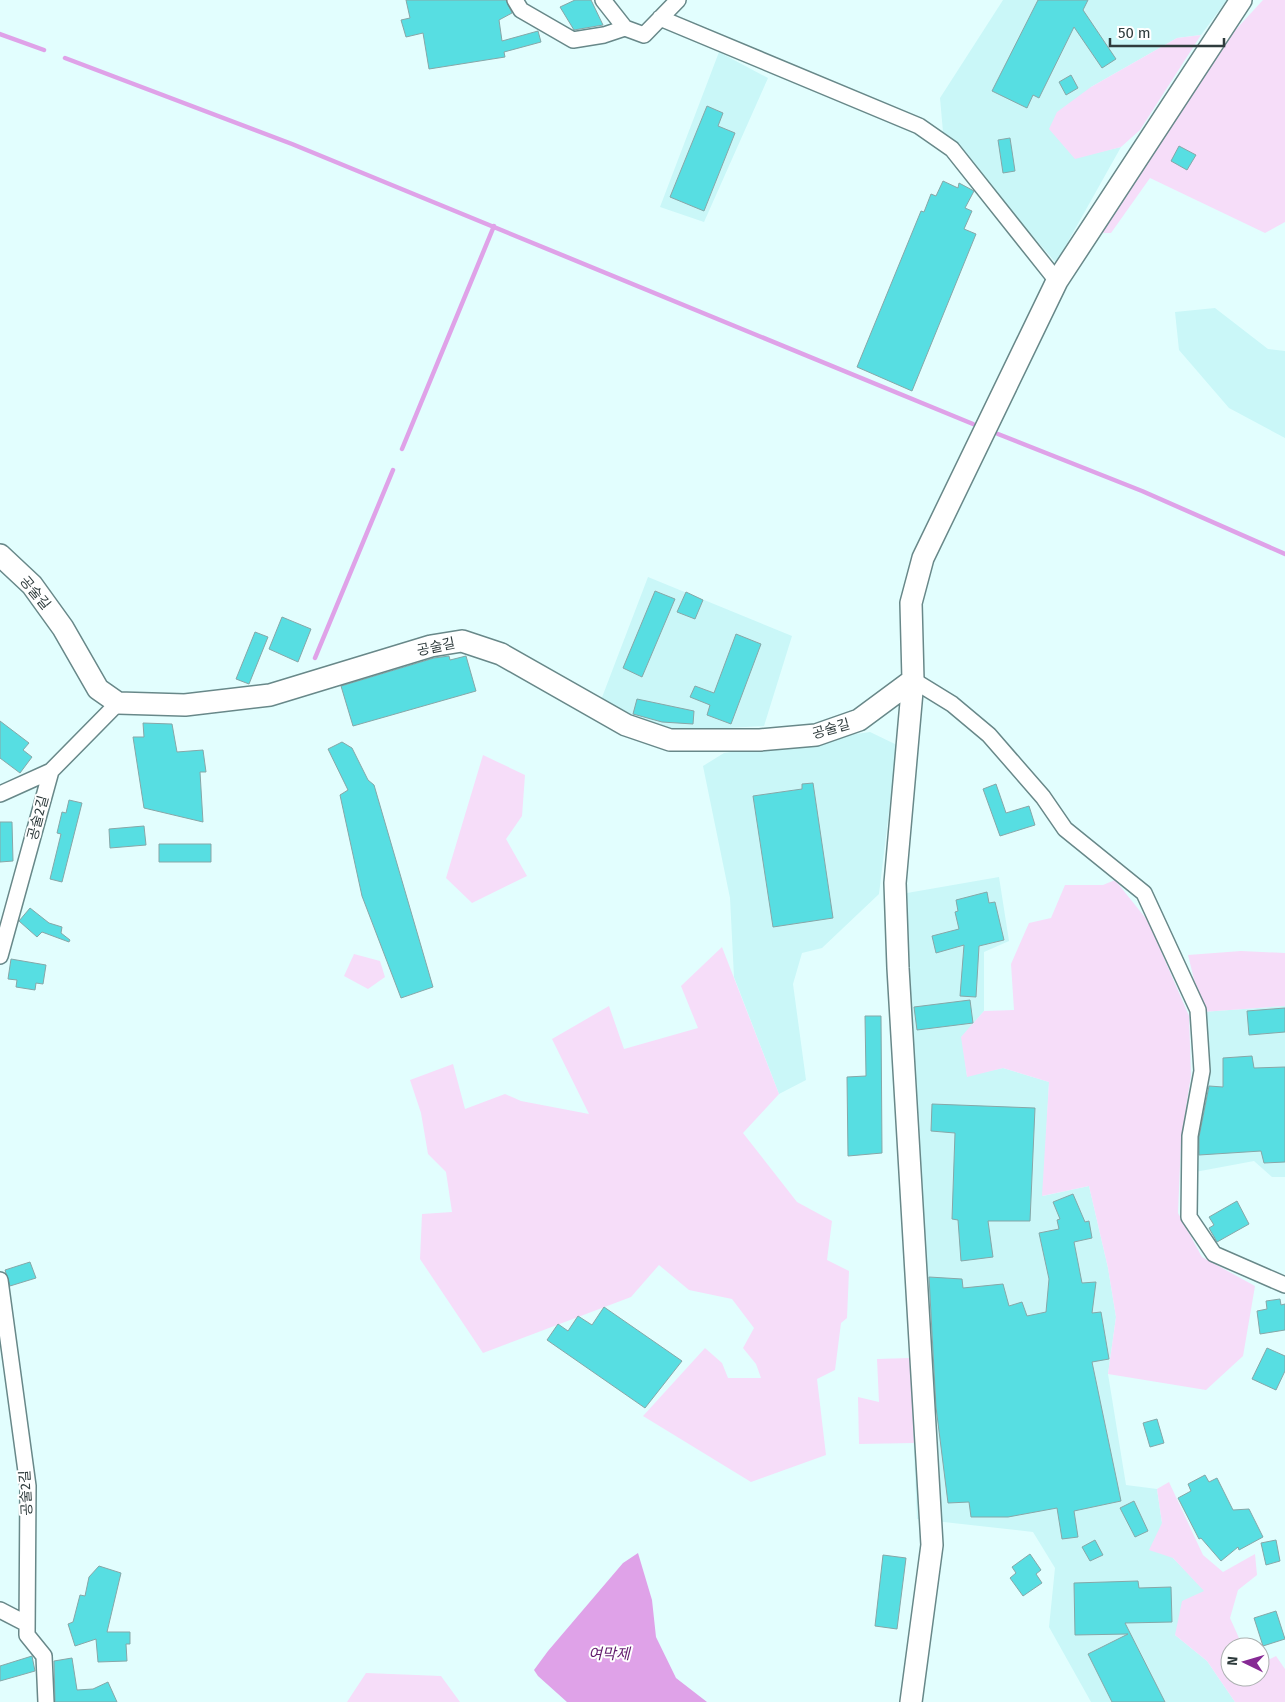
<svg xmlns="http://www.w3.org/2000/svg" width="1285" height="1702" font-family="'Fira Sans','Noto Sans KR',sans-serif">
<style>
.built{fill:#caf7f8}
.green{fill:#f6ddf9}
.water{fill:#dfa2e8}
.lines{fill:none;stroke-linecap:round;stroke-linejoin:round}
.stream{stroke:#dfa2e8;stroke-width:4.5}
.building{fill:#57dee2;stroke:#87a7a8}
.street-casing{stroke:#688889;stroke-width:18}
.secondary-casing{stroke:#688889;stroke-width:24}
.street{stroke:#fff;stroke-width:15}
.secondary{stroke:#fff;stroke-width:21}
.labels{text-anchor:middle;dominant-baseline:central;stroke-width:4;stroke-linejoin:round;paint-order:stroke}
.street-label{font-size:14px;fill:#2f3c3d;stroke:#fff}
.water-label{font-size:15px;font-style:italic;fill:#621a6d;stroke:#fff}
</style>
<rect width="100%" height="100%" fill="#e2fefe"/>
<path class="built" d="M1003,0h224l-26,35 -24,3 -86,49 -16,71 46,-11 -65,116 -113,-131 -3,-34z
M719,52l49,26 -64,144 -44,-15z
M1215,308l53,41 17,2v87l-56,-30 -50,-58 -4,-38z
M648,577l144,59 -28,90 -94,5 -69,-31z
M870,732l27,13 -18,149 -57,54 -20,5 -9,31 13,96 -27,14 -45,-117 -4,-79 -27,-132 21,-13z
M999,877l10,64 -25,11v59l-22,26 5,39 36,-8 46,14 -6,114 46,-10 19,82 8,49 -8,57 18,111 31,4 5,34 11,35 32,33 -30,44 32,26 28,41h-144l-42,-75 6,-59 -22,-36 -116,-13 -12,-267 12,-162 -6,-53 -4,-144z
M1285,1006v171h-13l-18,-16 -59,11 7,-160z"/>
<path class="green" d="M1263,0h22v222l-20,11 -115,-55 -39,55h-11l127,-194z
M1201,35l-61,95 -19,17 -46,12 -26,-30 8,-17 34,-25 86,-49z
M483,755l42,20 -3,41 -16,23 21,37 -55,27 -26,-25z
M1115,880l33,41 41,95 2,59 -10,66 -3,72 24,44 53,29 -12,70 -37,34 -98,-16 8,-57 -8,-49 -19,-82 -47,10 7,-114 -46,-14 -36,9 -6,-40 23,-26 30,-1 -3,-46 18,-41 22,-5 14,-33h38z
M722,947l57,147 -36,39 54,69 35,19 -5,39 22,11 -2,47 -6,5 -6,47 -18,9 9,76 -75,27 -108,-66 62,-68 17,15 6,15h33l-5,-14 -13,-16 11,-20 -22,-29 -43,-9 -30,-25 -28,32 -148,56 -63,-94 2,-45 30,-2 -6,-40 -18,-18 -7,-41 -11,-33 43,-16 12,45 40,-15 16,7 68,13 -37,-75 57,-33 15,43 74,-21 -17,-42z
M1241,951l44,2v53l-83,6 -14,-57z
M354,954l26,7 5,16 -17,12 -24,-13z
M910,1358l4,85 -55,1 -1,-47 21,5 -2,-43z
M1169,1482l34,73 20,17 32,-18 2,21 -19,15 -8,28 13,29h-13v30h30v-13l16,-8 9,13v33h-50l-28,-41 -32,-26 7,-34 22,-10 -31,-33 -24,-8 13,-27 -5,-34z
M366,1673l75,3 19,26h-113z"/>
<path class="water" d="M638,1553l14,47 4,37 20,41 31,24h-140l-29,-26 -4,-6 14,-19 75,-88z"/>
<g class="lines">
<path class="stream" d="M0,34l44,16
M65,58l227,86 681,280
M998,434l144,57 143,63
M402,449l92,-223
M315,658l78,-188"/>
</g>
<path class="building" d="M406,0h100l6,13 -13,7 3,21 36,-10 3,11 -37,10 1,5 -76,12 -6,-36 -17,4 -5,-17 9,-2z
M575,0h16l12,25 -29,5 -14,-23z
M1038,0h50l-5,10 33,49 -14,9 -28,-41 -35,71 -6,-3 -6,13 -35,-17z
M1071,75l7,13 -12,7 -7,-13z
M707,106l16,7 -5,13 17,7 -31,78 -34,-14z
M1010,138l5,33 -12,2 -5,-33z
M1179,146l17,9 -9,15 -16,-9z
M943,181l15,7 1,-5 15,8 -9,17 7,3 -8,18 12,5 -64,157 -55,-24 64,-156 3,1 7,-18 5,2z
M655,591l20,8 -33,78 -19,-9z
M686,592l17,8 -8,19 -18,-7z
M282,617l29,12 -13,33 -29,-13z
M255,632l13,5 -19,47 -13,-5z
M736,634l25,10 -30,80 -24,-9 3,-10 -20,-8 5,-11 19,7z
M449,656l1,4 16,-4 10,35 -123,35 -12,-40 93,-28z
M637,699l57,12 -1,13 -31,-2 -29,-8z
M0,721l29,22 -6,7 9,7 -12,16 -20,-15z
M143,723l29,1 5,28 26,-2 3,22h-6l3,50 -59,-14 -11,-71h11z
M342,742l10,6 16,32 6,5 59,202 -32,11 -39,-102 -22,-101 8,-5 -20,-41z
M813,783l20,135 -60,9 -20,-131 49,-7v-5z
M996,784l10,29 23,-7 6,19 -35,11 -17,-47z
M69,800l13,3 -20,79 -12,-3 11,-45 -4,-1 5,-21 4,1z
M0,822h12l1,39 -13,1z
M144,826l2,19 -36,3 -1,-19z
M159,844h52v18h-52z
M987,892l2,11 6,-1 9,38 -25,6 -3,51 -16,-1 4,-51 -28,8 -4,-17 27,-7 -4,-17 3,-1 -2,-11z
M30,908l19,15 13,4 -1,6 9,7 -1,2 -27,-10 -5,5 -18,-16z
M11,959l35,6 -3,19 -7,-1 -1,7 -19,-3 1,-7 -9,-1z
M970,1000l3,23 -56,7 -3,-23z
M1285,1008v24l-36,3 -2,-24z
M865,1016h16l1,137 -34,3 -1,-79 19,-1z
M1252,1056l2,12 31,-1v95l-21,1 -3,-12 -62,4v-18l10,-51 14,1v-29z
M932,1104l103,4 -5,113h-42l5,36 -32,4 -3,-41 -6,-1 3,-86 -24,-2z
M1073,1194l12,28 4,-1 3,17 -18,4 8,41 14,-1 -4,31 9,-1 8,47 -17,3 29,139 -47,10 4,26 -16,2 -5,-31 -49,9h-37l-2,-15 -21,1 -12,-96 -7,-130 33,2 1,9 40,-4 6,22 13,-4 5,14 19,-4 3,-33 -10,-46 20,-4 -2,-9 3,-1 -7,-17z
M1237,1201l12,23 -32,18 -8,-14 5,-3 -5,-8z
M30,1262l6,16 -26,8 -5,-16z
M1280,1299l1,6 4,-1v26l-25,4 -3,-23 10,-2 -1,-8z
M604,1307l78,54 -37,47 -98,-68 11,-16 10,7 10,-15 14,9z
M1267,1348l18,8v15l-9,19 -24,-11z
M1157,1419l7,24 -14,4 -7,-24z
M1205,1475l4,7 8,-4 16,32 16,-1 14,28 -24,13 -1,-3 -17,14 -20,-23 -2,1 -21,-41 13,-7 -3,-7z
M1134,1501l14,30 -13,6 -15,-29z
M1095,1540l8,15 -13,6 -8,-14z
M1276,1540l4,21 -14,4 -5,-22z
M1030,1554l11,16 -5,4 6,9 -19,13 -13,-18 6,-5 -4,-6z
M883,1555l23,3 -9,71 -22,-3z
M99,1566l22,7 -14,59h23v12h-4l1,17 -29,1 -2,-23 -21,7 -7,-22 5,-2 7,-27 5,1 4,-19z
M1138,1581l1,7 32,-1 1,35 -47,1 40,79h-53l-24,-48 40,-20 -53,1 -1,-52z
M1276,1611l9,28 -22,7 -9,-28z
M32,1656l3,15 -35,10v-15z
M72,1658l5,32 16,-1 15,-7 9,20h-62l-1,-41z"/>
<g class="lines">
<defs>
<path id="street" d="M515,0l6,10 52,30 31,-5 21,-7
M603,0l22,28 19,7 34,-35
M660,18l259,108 33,23 105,132
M913,680l39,24 37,31 54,62 22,32 79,64 54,117 4,61 -12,65 -1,81 25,37 71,31
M0,794l51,-23
M0,956l51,-185 67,-68
M0,1280l28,206 -1,149 17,21 2,46
M0,1610l27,14"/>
<path id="secondary" d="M0,555l32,30 31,43 35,61 20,14 67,2 85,-10 161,-49 31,-5 39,13 125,71 44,15h90l56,-5 43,-15 54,-40
M911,1702l21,-157 -34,-577 -3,-85 18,-203 -2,-77 12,-45 134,-277 184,-281"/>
</defs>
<use href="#street" class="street-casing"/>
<use href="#secondary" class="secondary-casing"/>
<use href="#street" class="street"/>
<use href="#secondary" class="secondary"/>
</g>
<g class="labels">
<g class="street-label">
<text transform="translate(35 593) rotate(50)">공술길</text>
<text transform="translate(436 647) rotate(-12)">공술길</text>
<text transform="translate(831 729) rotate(-16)">공술길</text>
<text transform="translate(38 818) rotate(-75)">공술2길</text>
<text transform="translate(26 1493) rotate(-93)">공술2길</text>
</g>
<g class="water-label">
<text x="609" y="1654">여막제</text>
</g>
</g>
<g transform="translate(1245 1662) rotate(275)"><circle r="24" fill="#ffffff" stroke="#acb1b1"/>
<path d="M0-4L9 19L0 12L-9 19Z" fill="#862994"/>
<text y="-8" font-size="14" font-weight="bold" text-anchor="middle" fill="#2f3c3d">N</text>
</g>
<path d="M1110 38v8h114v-8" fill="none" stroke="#2f3c3d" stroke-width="2.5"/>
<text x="1118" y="38" font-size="15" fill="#2f3c3d" stroke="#ffffff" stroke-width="4" paint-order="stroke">50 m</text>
</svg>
